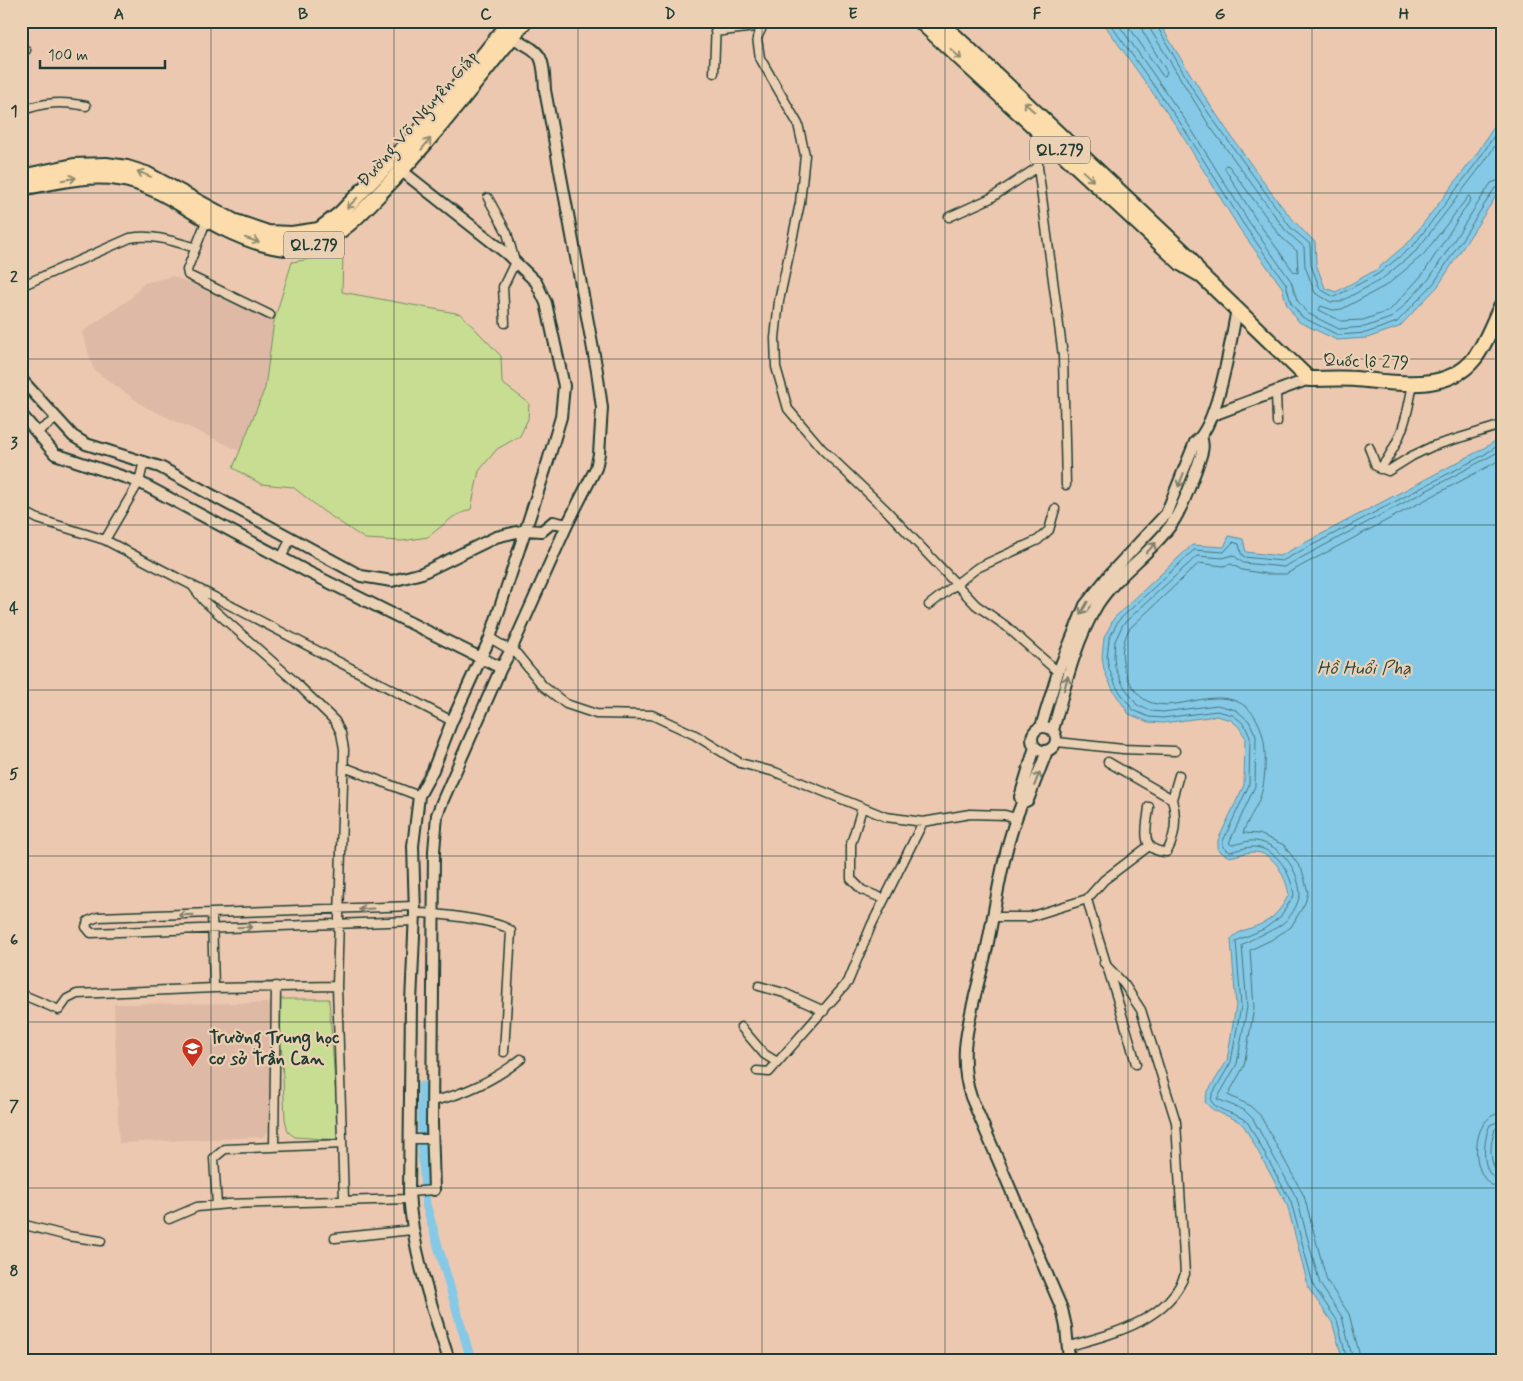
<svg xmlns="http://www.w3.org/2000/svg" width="1523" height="1381" font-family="Mynerve,sans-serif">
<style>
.built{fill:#deb9a5}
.green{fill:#c7dd92;stroke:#738d63}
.water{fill:#85c9e6;stroke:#5c919f}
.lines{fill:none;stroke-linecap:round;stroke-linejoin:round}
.shore{stroke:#48757b;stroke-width:1}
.canal{stroke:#85c9e6;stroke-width:9}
.street-casing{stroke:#1f3d34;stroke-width:11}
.secondary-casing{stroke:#1f3d34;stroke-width:14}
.highway-casing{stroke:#1f3d34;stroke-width:18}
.street{stroke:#ecd0b3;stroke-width:8}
.secondary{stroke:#ecd0b3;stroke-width:10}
.highway{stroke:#fddcac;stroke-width:14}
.oneway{stroke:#8e8c70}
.oneway2{stroke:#7b7f6d}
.grid{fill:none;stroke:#1f3d34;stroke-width:1;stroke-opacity:0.55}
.labels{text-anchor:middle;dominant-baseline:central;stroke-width:4.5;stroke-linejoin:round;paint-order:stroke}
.shield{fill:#ecd0b3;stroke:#5c695a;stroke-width:1}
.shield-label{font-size:16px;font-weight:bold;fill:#1f3d34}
.street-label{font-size:18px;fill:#1f3d34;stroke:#ecd0b3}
.poi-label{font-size:18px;font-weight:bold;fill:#1f3d34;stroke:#ecd0b3;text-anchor:start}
.water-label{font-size:19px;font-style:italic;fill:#294b46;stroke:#ecd0b3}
.neatline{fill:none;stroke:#1f3d34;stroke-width:2}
.grid-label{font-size:16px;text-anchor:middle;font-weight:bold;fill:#1f3d34}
</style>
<rect width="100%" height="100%" fill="#edc8b0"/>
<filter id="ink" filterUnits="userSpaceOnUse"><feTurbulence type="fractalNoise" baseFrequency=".02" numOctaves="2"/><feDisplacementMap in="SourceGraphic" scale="10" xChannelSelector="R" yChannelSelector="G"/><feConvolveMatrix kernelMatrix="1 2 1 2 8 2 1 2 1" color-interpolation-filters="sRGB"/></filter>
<g filter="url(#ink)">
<path class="built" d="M173,276l101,45 -9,67 -25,63 -95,-44 -51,-37 -12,-38 48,-33 14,-16z
M271,1003l-3,128 -5,6 -144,6 -5,-139z"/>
<path class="green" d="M343,254l-1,38 119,22 40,42 1,27 27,20 -1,16 -8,17 -23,13 -18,22 -8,38 -18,8 -25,20 -26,4 -37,-2 -42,-28 -30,-24 -32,-3 -28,-16 32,-80 9,-67 18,-59z
M279,999h50l10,141 -44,-3 -7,-5 -3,-13z"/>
<path class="water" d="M1102,21h56c29,49 59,96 92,142 20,28 39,56 65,79l1,22 9,24 11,4 40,-22 33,-28 67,-87 26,-41v73l-64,99 -39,41 -32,11 -30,2 -38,-18 -12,-17 -5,-18 -43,-59 -62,-101z
M1502,437v689c-7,15 -8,32 0,48v186h-159l-11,-38 -23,-33 -22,-85 -43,-78c-11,-12 -29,-10 -39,-24l2,-9 20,-32 9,-56 -5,-66c6,-8 19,-10 28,-14 15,-6 23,-17 30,-31 -4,-18 -14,-42 -36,-42 -8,0 -16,4 -24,5l-11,-7v-10l26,-55 1,-48 -6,-10 -8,-7 -15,-4 -53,7 -15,-1 -19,-8 -16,-24 -9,-20 -2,-14 2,-18 10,-20 78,-73 32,2 5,-11 14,3 3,13 34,4 199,-105z"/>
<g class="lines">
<path class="shore" d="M1108,21l73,103 63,101 42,59 5,19 11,14 36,18 28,-2 31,-11 37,-39 61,-95 7,-3
M1116,21l70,100 63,101 42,59 6,19 10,13 32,16 26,-2 28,-10 36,-38 62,-96 11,-4
M1125,21l37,54 3,1 2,-4 -24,-40 -3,-11
M1148,21l2,8 59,96 77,106 18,16 1,19 10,27 16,9h9l42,-23 34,-28 69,-90 17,-26
M1154,21l41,72 19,28 77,107 19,16 1,21 9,24 14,8 44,-23 35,-28 67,-88 22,-35
M1226,165l3,1 52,71 16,14 1,22 -4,-1 -39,-54 -30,-49z
M1469,196l2,3 -48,75 -34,37 -26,9 -22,1 -22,-11 2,-4 12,4 9,-1 45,-24 36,-30z
M1502,1113c-34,1 -34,74 0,75
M1502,1120l-12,5c-7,14 -11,54 12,55
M1502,1126l-7,3c-5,14 -6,29 1,43l6,2
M1347,1360l-10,-40 -23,-33 -23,-85 -43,-79c-10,-11 -30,-10 -37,-22l1,-6 19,-33 10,-56 -5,-65 28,-12 16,-12 14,-22c-3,-21 -16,-47 -41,-48 -7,0 -16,3 -23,5l-7,-5v-6l26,-56 1,-48 -6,-13 -11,-9 -16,-4 -54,7 -14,-1 -16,-7 -16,-22 -8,-19 -2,-12 2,-18 9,-18 76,-71 30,2 9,-10 6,2 2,9 3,4 38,4 200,-105 20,-13
M1353,1360l-11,-43 -22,-33 -23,-85 -44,-80 -9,-9 -27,-11 20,-35 10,-57 -5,-62c25,-16 48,-14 58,-50 -1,-25 -18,-50 -44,-54 -8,-1 -17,3 -24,4l-3,-2 26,-57 1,-50 -7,-15 -13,-11 -19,-5 -54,7 -12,-1 -14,-6 -14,-20 -8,-18 -1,-11 1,-15 8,-17 74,-68 26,2 10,-3 10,8 41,4 218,-117
M1361,1360l-12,-46 -22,-33 -23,-85 -44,-81 -11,-10 -21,-10 16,-29 10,-58 -4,-58 21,-10 20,-13 14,-24 3,-11 -6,-22 -18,-25 -25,-11 -16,-1c5,-15 17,-29 20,-46 6,-37 3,-90 -47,-89 -20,0 -45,11 -64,5 -13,-4 -20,-16 -25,-27 -7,-18 -6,-30 2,-47l70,-66 24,3 8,-2 11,6 25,4h19l216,-115"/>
<path class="canal" d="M422,1086v65l4,53 45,156"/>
<defs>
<path id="street" d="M765,21l-8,17 3,20 38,66 7,31 -5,48 -21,98 -4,37 1,29 12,42 34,40 64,61 90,95 30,21 52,46
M715,32l48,-6
M21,52l5,-2
M714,73l2,-52
M21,111c23,-9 41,-10 65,-5
M1038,130v37l25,189 3,129
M488,198l19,35 8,29 -12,25 2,36
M949,217l42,-19 47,-31
M207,219l-20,51 1,5 82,40
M21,286l109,-48c24,-4 43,3 66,10
M1276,392l1,30
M37,432l19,-13
M1369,447l7,19 12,5 24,-15 21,-10 69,-21
M1380,469c22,-29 27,-51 33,-86
M21,510l17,9 67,21 347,181
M105,540l34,-58 5,-21
M281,558l10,-20
M191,584l13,17 88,78 43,42 6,12 3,16 -7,237 7,214
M929,605l48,-37 61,-28 11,-10 6,-21
M490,638l27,16 26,32 23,18 30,10 56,1 43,20 45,28 35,9 111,45 37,5 47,-8 35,1 11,3
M1057,742l66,7 52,2
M1108,762l64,37c5,18 4,36 -5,53 -29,-1 -20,-24 -18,-45
M344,767l75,29
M1172,799l7,-24
M862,808l-11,36v35l11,11 22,9
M1087,899c15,56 35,110 49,165
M415,913c17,0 86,7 96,18l-7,121
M212,914l2,74
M993,917h36l58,-18 17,-19 45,-34
M414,921l-323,12 -5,-6 2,-6 10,-4 316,-11
M759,986l25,7 40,18
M21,994l38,16 8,-11 10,-5 137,-6 123,-2
M741,1027l23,27 13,8
M757,1071l12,1 79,-90 23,-56 52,-104
M432,1101c32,-6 64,-22 89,-42
M410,1139h22
M274,1147l2,-161
M409,1192l25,-2
M217,1205l-3,-47 11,-9 117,-5
M169,1219l28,-12 31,-3 182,-5
M21,1224l47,12 33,5
M335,1238l77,-8
M1069,1346c43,-12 99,-25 116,-72l-9,-152 -35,-112 -17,-26 -20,-21"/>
<path id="secondary" d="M402,171l104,82 30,29 10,21 18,83 -3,31 -13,44 -58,177 -38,83 -19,49 -14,26 -6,50 2,67 -4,89 -2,190c3,58 22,112 40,168
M21,379l52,57 13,8 74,23 201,109 31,5 30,-8 74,-36 29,-7 17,1 11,-9 14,3
M21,414l34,40 84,28 169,90 193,96
M1213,415l96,-36
M1032 739a12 12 0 1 1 24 0a12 12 0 1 1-24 0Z
M1041,727l17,-55 27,-67 24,-30 57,-61 29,-72c23,-16 36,-103 42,-133
M1053,730c12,-43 22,-88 45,-126 20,-31 54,-51 75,-82 10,-15 16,-34 23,-52 3,-10 10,-22 5,-33
M1035,747l-15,50 2,6c-19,45 -25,96 -35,144 -7,33 -19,67 -22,101 -1,17 0,32 6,49l91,212 4,18 3,33
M1022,803l6,-3 19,-49
M434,1190l-2,-67 2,-272 3,-36 5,-13 59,-134 10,-18 56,-125 29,-57 3,-14 3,-46 -5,-37 -52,-281c-2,-41 -4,-36 -39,-56"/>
<path id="highway" d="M920,21l262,243 19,11 108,104c15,0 31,-1 46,0 37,3 91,15 119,-20 12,-15 19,-37 28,-54
M939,21l249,235 10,15
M21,177l53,-11 32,-1 21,3 19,6 87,47 35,12 24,1 27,-4 21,-16 97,-101 74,-92
M21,188c32,-6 65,-15 98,-10 36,5 70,33 102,49 26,13 66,29 95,17 27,-10 48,-34 67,-54 51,-53 95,-112 142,-169"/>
</defs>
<use href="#street" class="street-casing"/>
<use href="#secondary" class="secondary-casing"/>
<use href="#highway" class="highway-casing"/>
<use href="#street" class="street"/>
<use href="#secondary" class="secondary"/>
<use href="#highway" class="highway"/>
</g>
<defs><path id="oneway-shaft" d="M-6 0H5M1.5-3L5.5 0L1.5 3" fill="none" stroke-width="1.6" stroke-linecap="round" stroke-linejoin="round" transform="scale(1.25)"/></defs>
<g class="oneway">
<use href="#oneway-shaft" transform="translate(956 54) rotate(43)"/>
<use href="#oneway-shaft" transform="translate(1029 107) rotate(-138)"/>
<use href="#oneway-shaft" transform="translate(426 144) rotate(-51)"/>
<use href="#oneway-shaft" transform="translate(144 174) rotate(-158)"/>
<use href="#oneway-shaft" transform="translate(1088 176) rotate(43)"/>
<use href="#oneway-shaft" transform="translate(69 179) rotate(-10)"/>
<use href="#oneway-shaft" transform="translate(352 203) rotate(135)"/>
<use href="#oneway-shaft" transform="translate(252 240) rotate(18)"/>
</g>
<g class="oneway2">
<use href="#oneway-shaft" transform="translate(1181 480) rotate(111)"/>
<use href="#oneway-shaft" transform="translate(1151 548) rotate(-47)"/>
<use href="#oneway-shaft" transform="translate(1084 608) rotate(120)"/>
<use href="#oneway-shaft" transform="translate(1066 683) rotate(-74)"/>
<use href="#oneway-shaft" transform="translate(1037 779) rotate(-68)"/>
<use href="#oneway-shaft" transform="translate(366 909) rotate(177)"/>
<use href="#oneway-shaft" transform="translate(186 915) rotate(178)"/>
<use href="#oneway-shaft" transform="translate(245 927) rotate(-2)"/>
</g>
</g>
<path class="grid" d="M211,21v1339M394,21v1339M578,21v1339M762,21v1339M945,21v1339M1128,21v1339M1312,21v1339M21,193h1481M21,359h1481M21,525h1481M21,690h1481M21,856h1481M21,1022h1481M21,1188h1481"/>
<defs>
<symbol id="school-pin" viewBox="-11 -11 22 30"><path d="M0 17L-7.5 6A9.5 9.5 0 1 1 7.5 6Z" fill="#c8321e" stroke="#ecd0b3"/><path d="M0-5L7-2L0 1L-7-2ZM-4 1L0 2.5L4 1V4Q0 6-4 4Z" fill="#fff"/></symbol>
</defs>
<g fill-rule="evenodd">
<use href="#school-pin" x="180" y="1036" width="25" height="34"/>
</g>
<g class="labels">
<g class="shield">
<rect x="1030" y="136.5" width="60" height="27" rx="4"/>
<rect x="284" y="231.5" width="60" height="27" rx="4"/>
</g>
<g class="shield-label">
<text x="1060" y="150">QL.279</text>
<text x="314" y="245">QL.279</text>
</g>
<g class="street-label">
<text transform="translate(418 119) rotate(-49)">Đường Võ Nguyên Giáp</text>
<text transform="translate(1366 362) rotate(2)">Quốc lộ 279</text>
</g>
<g class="poi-label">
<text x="209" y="1038">Trường Trung học<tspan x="209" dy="21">cơ sở Trần Can</tspan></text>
</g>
<g class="water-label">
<text x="1364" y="668">Hồ Huổi Phạ</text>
</g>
</g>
<rect width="1523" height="1381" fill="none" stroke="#ecd0b3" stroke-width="55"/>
<path d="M40 60v8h125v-8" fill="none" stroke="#1f3d34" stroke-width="2.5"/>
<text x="48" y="60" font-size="15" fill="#1f3d34" stroke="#ecd0b3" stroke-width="4" paint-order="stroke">100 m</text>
<rect x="28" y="28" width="1468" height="1326" class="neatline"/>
<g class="grid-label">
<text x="119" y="19">A</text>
<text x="303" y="19">B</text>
<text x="486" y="19">C</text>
<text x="670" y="19">D</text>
<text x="853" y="19">E</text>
<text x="1037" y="19">F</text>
<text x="1220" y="19">G</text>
<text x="1404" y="19">H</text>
<text x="14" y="116">1</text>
<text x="14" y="282">2</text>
<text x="14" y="448">3</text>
<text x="14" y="613">4</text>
<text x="14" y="779">5</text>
<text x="14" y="945">6</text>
<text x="14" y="1111">7</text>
<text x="14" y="1276">8</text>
</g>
</svg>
